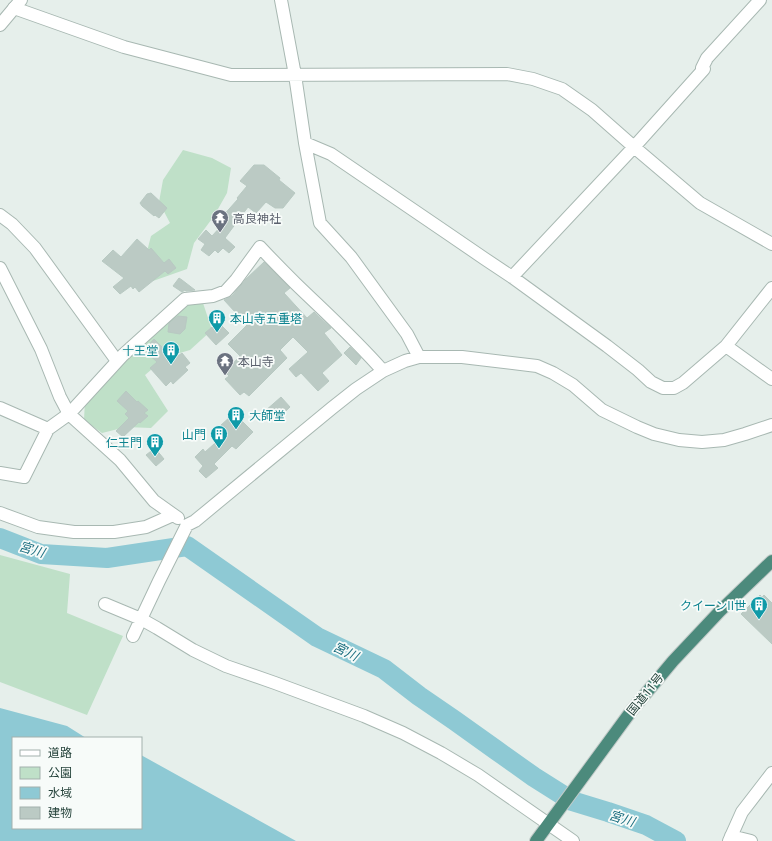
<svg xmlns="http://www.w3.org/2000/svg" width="772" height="841" font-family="'Open Sans','Noto Sans JP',sans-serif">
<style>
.green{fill:#bfe0c8}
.water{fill:#8ec9d4}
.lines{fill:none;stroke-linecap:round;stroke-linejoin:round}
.river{stroke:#8ec9d4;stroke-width:20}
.building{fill:#bbcac4;stroke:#b8c9c2}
.minor-casing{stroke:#a8b8b2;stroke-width:14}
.tertiary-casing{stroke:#a8b8b2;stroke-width:14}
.trunk-casing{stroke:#c2cac8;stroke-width:14}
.minor{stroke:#fff;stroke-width:12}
.tertiary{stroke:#fff;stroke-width:12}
.trunk{stroke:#4c8a7c;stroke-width:12}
.labels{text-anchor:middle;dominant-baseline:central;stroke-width:3.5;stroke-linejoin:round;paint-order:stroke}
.worship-label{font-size:12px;fill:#5b616d;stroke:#f7fbf9;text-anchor:start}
.culture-label{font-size:12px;fill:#0d838f;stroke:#f7fbf9;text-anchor:end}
.street-label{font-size:12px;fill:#24423a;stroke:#f7fbf9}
.water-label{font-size:13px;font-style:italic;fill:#1c6f80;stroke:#f7fbf9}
</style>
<rect width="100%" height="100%" fill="#e6efeb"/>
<path class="green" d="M183,150l29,8 19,10 -4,25 -13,23 -20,27 -7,26 -34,12 -10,-14 8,-31 19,-13 -11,-21 4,-22z
M203,303l9,27 -22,20 -24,7 -21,18 23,36 -17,17 -25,-1 -24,6 -18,-13 1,-20 100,-96z
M0,555l70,19 -3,39 56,23 -36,79 -87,-33z"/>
<path class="water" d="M0,708l67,18 19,12h-73v90h128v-73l155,86h-296z"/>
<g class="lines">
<path class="river" d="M0,538l41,16 66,4 80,-12 130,91 67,32 35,27 35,24 42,30 38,27 38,24 36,11 38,13 30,16"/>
</g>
<path class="building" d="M254,165h10l16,13 -1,2 16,13 -12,15h-8l-9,-6 -10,11 -8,-6 -23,31 10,9 -6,6 -6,-5 -5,5 -3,-3 -6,6 -8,-6 4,-6 -7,-5 8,-9 6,6 11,-12 -2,-6 17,-19 -1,-1 10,-12 -7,-5z
M151,193l16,15 -8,10 -4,-3 -1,1 -12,-10 -2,-3 7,-9z
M137,239l12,11 2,-2 13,15 5,-4 7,9 -8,6 -3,-3 -26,21 -4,-5 -2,2 -2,-3 -11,8 -7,-7 11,-9 -22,-17 11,-11 8,7z
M264,262l26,26 -6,5 23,25 7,-6 17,16 -7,5 18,22 -20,18 7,8 -11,10 -17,-18 -5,4 -7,-8 19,-17 -15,-15 -13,13 7,8 -38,38 -5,-4 -4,3 -15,-16 4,-3 -4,-4 15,-16 -12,-12 19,-19 -23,-25 8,-4 14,-17z
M179,278l3,2 13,10 -9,1 -1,-1 -3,2 -9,-6z
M178,316l9,1 -2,12 -5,5 -12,-2 1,-9z
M218,322l11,11 -13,12 -11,-12z
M154,339l14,14 1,-1 6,6 7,-5 8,10 -5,4 3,3 -15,14 -2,-3 -5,5 -16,-18 7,-6 -13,-12z
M350,347l11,11 -5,7 -12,-12z
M126,391l11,11 1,-1 10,9 -4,3 4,3 -8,7 -1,-1 -16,15 -7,-6 13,-13 -4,-4 3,-3 -11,-10z
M281,397l9,10 -16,15 -9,-11z
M236,415l17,17 -17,17 -4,-3 -18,18 4,4 -12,10 -7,-7 4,-5 -8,-9 8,-8 2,3 18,-16 -4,-4 4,-4 -2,-3 9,-8 2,2z
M155,448l9,11 -8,7 -10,-11z
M760,595l2,2 2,-2 8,8v41l-31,-30z"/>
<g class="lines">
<defs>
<path id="minor" d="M281,0l14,75 10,68 15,80 31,34 56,77 12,23
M14,8l110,39 107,28 276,-1 26,5 29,10 30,21 42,37 66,56 72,41
M702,68l5,-10 53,-58
M305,143l26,11 116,79 38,26 27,18 95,69 31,24 13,12 12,6h11l9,-5 43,-37 46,-58
M0,215l12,9 23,24 82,113
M512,277l122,-130 70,-78
M726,346l46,33
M0,408l48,21 21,-15 54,-59 62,-56 28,-3 13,-5 10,-11 24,-33c12,13 24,25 36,37 30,29 60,56 87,87
M69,414l51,46 34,41 24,17
M0,473l24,4 24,-48
M0,513l38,14 36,5h40l32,-5 27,-12
M105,604l36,15
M133,636l26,-55 28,-56 8,-4 137,-113 24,-19 27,-18 22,-10 14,-4h43l75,9 16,7 20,12 29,25 35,17 17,7 25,6 23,2 22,-2 21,-6 27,-9
M731,836l20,5
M729,841l13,-29 30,-39"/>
<path id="tertiary" d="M0,25l21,-25
M0,268l41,81 19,48 9,17
M141,619l16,9 36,22 33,16 49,17 89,33 39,17 38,20 37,22 95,66"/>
<path id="trunk" d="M536,841l96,-131 41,-49 47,-50 52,-50"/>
</defs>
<use href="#minor" class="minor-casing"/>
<use href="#tertiary" class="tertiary-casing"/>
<use href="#trunk" class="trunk-casing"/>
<use href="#minor" class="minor"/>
<use href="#tertiary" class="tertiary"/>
<use href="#trunk" class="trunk"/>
</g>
<defs>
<symbol id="temple-pin" viewBox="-11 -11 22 30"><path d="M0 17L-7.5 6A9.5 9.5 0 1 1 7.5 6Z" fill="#6b7280" stroke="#f7fbf9"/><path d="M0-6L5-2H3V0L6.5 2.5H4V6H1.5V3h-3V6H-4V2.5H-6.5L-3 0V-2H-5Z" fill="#fff"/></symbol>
<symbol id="building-pin" viewBox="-11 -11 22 30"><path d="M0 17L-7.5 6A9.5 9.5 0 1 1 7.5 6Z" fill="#0f9aa8" stroke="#f7fbf9"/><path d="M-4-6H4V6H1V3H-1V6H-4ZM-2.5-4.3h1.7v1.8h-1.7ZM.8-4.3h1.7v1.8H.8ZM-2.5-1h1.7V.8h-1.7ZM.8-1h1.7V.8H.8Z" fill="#fff"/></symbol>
</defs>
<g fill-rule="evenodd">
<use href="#temple-pin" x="210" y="208" width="20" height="27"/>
<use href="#building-pin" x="207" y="308" width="20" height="27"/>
<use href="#building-pin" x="161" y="340" width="20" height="27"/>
<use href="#temple-pin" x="215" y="351" width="20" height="27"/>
<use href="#building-pin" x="226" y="405" width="20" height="27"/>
<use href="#building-pin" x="209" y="424" width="20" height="27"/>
<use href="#building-pin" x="145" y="432" width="20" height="27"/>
<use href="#building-pin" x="749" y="595" width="20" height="27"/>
</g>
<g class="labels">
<g class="worship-label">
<text x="233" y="218">高良神社</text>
<text x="238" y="361">本山寺</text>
</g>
<g class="culture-label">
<text x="230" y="318" text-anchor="start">本山寺五重塔</text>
<text x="158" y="350">十王堂</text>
<text x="249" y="415" text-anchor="start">大師堂</text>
<text x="206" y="434">山門</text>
<text x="142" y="442">仁王門</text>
<text x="746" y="605">クイーンII世</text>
</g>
<g class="street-label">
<text transform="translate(645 694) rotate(-51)">国道11号</text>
</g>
<g class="water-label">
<text transform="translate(32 549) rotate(17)">宮川</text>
<text transform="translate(346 651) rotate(26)">宮川</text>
<text transform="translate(622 818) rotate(18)">宮川</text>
</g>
</g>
<rect x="12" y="737" width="130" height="92" fill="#f7fbf9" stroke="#a3b1ad"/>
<rect x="20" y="750" width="20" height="6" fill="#ffffff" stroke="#a3b1ad"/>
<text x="48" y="757" font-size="12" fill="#24423a">道路</text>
<rect x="20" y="767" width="20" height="12" fill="#bfe0c8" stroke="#a3b1ad"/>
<text x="48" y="777" font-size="12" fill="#24423a">公園</text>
<rect x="20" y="787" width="20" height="12" fill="#8ec9d4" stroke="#a3b1ad"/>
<text x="48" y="797" font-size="12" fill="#24423a">水域</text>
<rect x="20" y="807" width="20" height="12" fill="#bbcac4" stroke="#a3b1ad"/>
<text x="48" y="817" font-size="12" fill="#24423a">建物</text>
</svg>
